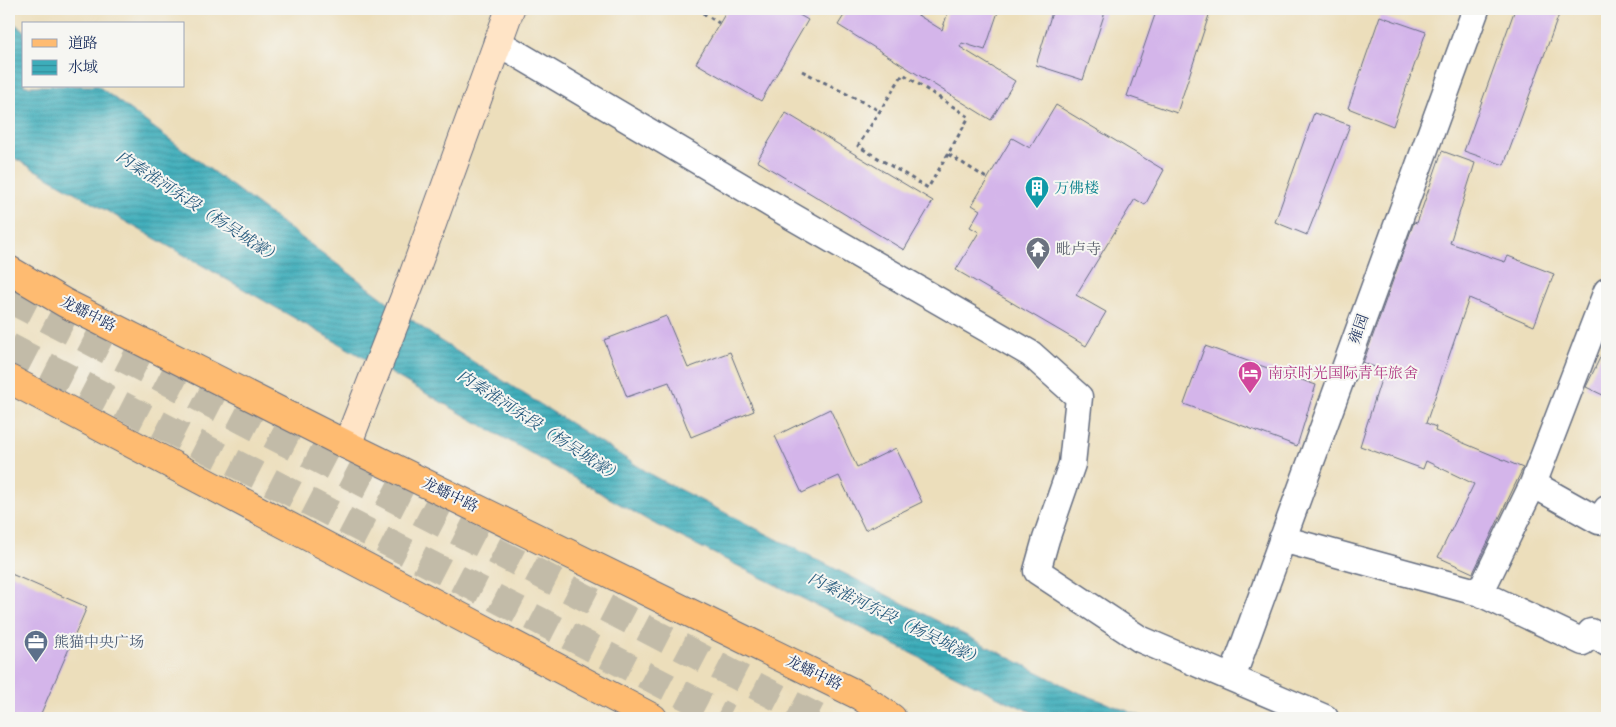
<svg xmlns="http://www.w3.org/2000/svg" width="1616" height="727" font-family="'IM FELL English','Noto Serif SC',serif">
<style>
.water{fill:url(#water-rules);stroke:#2c6e8c}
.building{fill:#d4b5ea}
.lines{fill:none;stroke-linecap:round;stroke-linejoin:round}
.highway-tunnel{stroke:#c2bba8;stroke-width:28;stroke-dasharray:28 14;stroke-linecap:butt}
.street-casing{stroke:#646c7f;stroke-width:29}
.secondary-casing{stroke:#646c7f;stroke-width:30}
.primary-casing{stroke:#646c7f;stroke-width:30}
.path{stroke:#646c7f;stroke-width:3;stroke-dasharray:4 4;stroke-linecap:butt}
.street{stroke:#fff;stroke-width:26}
.secondary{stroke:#ffe4c6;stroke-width:28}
.primary{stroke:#febb71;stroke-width:28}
.labels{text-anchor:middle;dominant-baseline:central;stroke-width:4;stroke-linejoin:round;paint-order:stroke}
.culture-label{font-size:15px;fill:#0d838f;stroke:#f6f6f2;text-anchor:start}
.worship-label{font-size:15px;fill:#5b616d;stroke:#f6f6f2;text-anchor:start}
.street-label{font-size:15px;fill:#1b2f5e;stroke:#f6f6f2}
.hotel-label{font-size:15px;fill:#b23c85;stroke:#f6f6f2;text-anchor:start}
.service-label{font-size:15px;fill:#4e5e75;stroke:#f6f6f2;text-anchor:start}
.water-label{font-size:16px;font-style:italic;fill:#275b7e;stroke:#f6f6f2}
</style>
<defs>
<pattern id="water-rules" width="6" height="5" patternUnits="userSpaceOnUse" patternTransform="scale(1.25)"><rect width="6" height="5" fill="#3dadba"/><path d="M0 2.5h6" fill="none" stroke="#328d9a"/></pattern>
</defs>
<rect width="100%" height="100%" fill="#f6f6f2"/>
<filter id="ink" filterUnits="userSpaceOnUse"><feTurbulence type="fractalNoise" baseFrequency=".02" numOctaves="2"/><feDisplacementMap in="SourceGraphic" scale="10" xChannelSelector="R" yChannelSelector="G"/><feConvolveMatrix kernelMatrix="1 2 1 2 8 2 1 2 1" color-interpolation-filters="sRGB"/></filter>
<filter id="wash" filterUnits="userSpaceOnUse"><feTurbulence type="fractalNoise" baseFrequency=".0096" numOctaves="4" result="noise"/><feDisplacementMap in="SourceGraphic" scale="20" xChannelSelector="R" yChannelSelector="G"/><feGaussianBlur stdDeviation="1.12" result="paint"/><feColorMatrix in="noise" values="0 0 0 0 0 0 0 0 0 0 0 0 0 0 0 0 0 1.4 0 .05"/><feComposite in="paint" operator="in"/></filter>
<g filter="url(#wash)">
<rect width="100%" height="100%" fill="#ecdebb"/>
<path class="water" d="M9,19l15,12v55h74l341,254 216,137 420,214 71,27h-101l-45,-20 -349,-176 -642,-367z"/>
<g id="blocks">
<path class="building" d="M728,9h61l19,11 -47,81 -65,-38z
M848,9h60l34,21 7,-21h50l-14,41 -23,-7 -2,4 55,34 -24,39 -153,-95z
M1053,9h53l-23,71 -47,-15z
M1157,9h54l-34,104 -50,-17z
M1515,9h46l-57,156 -40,-14z
M1380,16l46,16 -33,94 -45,-18z
M1056,105l108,65 -19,35 -10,-6 -59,96 30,17 -20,34 -130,-76 23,-38 -9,-5 10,-17 -8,-5 40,-67 18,10z
M786,113l147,88 -29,49 -147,-89z
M1314,113l36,12 -43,110 -32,-13z
M1442,151l33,12 -25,80 55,19 3,-6 46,18 -20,52 -65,-28 -43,125 10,4 -1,4 88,37 -50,105 -35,-16 36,-73 -48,-23 -3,8 -63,-23 24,-76 -21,-7 51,-141 3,1z
M666,316l22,52 42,-16 24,59 -63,26 -22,-55 -42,15 -23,-57z
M1607,343v54l-21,-10z
M1205,346l111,39 -19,61 -113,-42z
M830,409l27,58 39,-19 26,54 -57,28 -26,-54 -37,17 -27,-57z
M9,573l78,34 -48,111h-30z"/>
</g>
</g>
<g filter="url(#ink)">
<use href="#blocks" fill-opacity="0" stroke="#646c7f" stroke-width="1"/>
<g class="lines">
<path class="highway-tunnel" d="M9,299l809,419
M9,347l719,371"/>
<defs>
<path id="street" d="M497,42l296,175 238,137 48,43 -7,67 -26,75 -9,32 103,68 185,79
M1533,484l74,-193
M1282,539l198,54 53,-109 66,37 8,-12
M1480,593l103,49 8,-10 16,11
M1232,678l244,-669"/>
<path id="secondary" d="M347,445l66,-169 97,-267"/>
<path id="primary" d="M9,270l56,33 282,142 513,251 32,22
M9,379l644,339"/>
</defs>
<use href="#street" class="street-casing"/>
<use href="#secondary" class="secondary-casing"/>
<use href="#primary" class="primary-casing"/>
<path class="path" d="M696,9l23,14
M802,71l78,40
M948,154l-20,34 -70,-42 45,-72 66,43 -21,37 40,25"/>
<use href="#street" class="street"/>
<use href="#secondary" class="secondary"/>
<use href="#primary" class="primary"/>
</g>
</g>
<defs>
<symbol id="building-pin" viewBox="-11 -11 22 30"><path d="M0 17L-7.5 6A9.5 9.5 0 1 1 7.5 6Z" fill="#0f9aa8" stroke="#f6f6f2"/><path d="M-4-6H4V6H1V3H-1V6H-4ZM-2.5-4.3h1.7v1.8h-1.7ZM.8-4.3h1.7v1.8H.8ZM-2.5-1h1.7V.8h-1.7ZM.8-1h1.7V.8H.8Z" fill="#fff"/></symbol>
<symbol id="temple-pin" viewBox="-11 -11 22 30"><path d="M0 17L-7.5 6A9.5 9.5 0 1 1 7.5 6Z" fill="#6b7280" stroke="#f6f6f2"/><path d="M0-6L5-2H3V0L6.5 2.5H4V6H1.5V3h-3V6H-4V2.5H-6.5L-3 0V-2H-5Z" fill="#fff"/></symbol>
<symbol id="hotel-pin" viewBox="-11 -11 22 30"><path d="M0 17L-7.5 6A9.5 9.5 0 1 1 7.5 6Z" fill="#d1479c" stroke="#f6f6f2"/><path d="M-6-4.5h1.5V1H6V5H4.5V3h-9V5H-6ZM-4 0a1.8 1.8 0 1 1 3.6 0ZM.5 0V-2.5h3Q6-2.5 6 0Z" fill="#fff"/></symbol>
<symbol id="office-pin" viewBox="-11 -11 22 30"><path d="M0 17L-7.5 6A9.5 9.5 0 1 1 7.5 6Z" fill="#5c6f8a" stroke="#f6f6f2"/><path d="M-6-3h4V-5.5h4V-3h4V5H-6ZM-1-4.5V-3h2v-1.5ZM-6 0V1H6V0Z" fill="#fff"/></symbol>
</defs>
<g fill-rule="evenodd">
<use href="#building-pin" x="1023" y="174" width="28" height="38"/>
<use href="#temple-pin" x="1024" y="235" width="28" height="38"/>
<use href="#hotel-pin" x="1236" y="359" width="28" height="38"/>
<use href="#office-pin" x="22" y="628" width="28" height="38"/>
</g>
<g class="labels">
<g class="culture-label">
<text x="1054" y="188">万佛楼</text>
</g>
<g class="worship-label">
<text x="1056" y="249">毗卢寺</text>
</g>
<g class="street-label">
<text transform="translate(88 314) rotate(27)">龙蟠中路</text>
<text transform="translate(1359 329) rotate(-70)">雍园</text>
<text transform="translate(450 495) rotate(26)">龙蟠中路</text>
<text transform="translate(814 673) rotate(26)">龙蟠中路</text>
</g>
<g class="hotel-label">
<text x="1268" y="373">南京时光国际青年旅舍</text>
</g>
<g class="service-label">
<text x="54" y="642">熊猫中央广场</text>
</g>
<g class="water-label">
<text transform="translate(198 208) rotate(33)">内秦淮河东段（杨吴城濠）</text>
<text transform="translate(539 427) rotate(33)">内秦淮河东段（杨吴城濠）</text>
<text transform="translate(895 620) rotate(26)">内秦淮河东段（杨吴城濠）</text>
</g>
</g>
<rect width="1616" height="727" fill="none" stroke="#f6f6f2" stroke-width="30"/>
<rect x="22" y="22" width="162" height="65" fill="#f6f6f2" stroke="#9ea6b7"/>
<rect x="32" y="39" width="25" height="8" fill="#febb71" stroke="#9ea6b7"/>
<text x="68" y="48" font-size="15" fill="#1b2f5e">道路</text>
<rect x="32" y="60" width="25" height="15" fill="url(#water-rules)" stroke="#9ea6b7"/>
<text x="68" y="72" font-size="15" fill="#1b2f5e">水域</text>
</svg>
